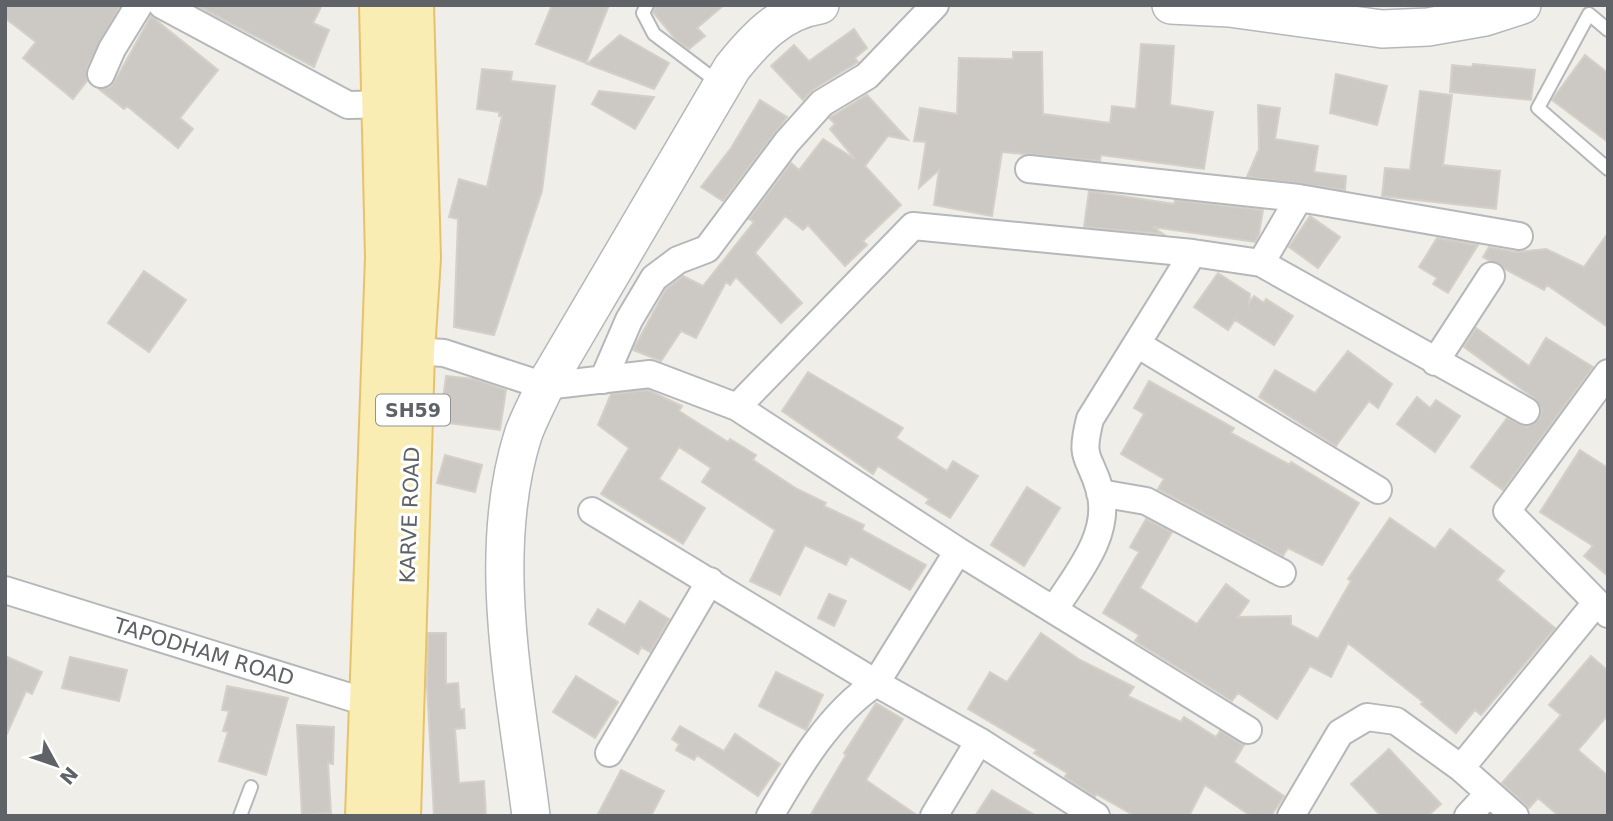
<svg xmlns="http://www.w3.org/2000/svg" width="1613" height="821" font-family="'DejaVu Sans',sans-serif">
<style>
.building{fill:#ccc9c5;stroke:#d5d0c7;stroke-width:2}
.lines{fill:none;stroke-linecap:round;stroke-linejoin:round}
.lane-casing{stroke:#b5b8bb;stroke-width:16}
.street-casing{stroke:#b5b8bb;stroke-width:30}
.secondary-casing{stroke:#b4b7bb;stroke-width:40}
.primary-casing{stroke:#e8c26a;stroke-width:42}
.lane{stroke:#fff;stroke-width:12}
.street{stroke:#fff;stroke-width:26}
.secondary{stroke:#fff;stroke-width:37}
.primary{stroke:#faedb4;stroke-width:38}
.labels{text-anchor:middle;stroke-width:6;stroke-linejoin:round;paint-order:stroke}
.shield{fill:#fff;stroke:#8f9295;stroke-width:2}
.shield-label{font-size:19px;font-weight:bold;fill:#5f6367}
.street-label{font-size:21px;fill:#5f6367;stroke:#fff}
</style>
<rect width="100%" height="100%" fill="#f0eee8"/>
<path class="building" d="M5,5L120,6L87,68V81L73,99L23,58L36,42L5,18Z
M196,5H322L313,23L329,30L314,67Z
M552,5H609L586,63L536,44Z
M656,5H724L697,28L705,36L689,49L676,40L653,12Z
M151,16L218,70L180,118L193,129L178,148L127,106L124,109L99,89L110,87L115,81Z
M854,29L867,48L855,58L858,62L814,89L803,100L771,66L794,45L809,61Z
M620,35L669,63L654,89L587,64Z
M1141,44L1174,46L1170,105L1213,112L1204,169L1101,155L1100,161L1002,152L992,216L934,205L939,170L919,188L926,142L914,141L920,108L957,114L959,58L1013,59V52H1042L1043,114L1110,123L1112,106L1136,109Z
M1585,55L1608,73V142L1552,100Z
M1473,64L1535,70L1531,100L1450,92L1452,65L1472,67Z
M482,69L512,72L511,81L555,86L542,191L494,335L454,327L458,219L449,217L459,179L487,187L502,116H499V112L477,109Z
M1336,74L1387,86L1377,125L1330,113Z
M599,91L654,97L635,129L592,104Z
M1420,91L1452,95L1443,165L1500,171L1496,209L1382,196L1385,168L1410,170Z
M867,95L908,140L888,136L865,166L901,205L863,241L867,245L845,266L808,225L803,230L785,216L755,253L802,303L781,323L736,277L730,285L726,282L696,338L681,331L661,361L633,350L666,289L683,276L703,286L754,222L749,219L791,163L799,170L823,139L855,159L830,129L835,124L829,118Z
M760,100L787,117L723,201L701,187L731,148Z
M1258,105L1280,108L1275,139L1318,146L1314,172L1346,176L1345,190L1247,177L1259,149Z
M1089,191L1174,204L1175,200L1263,210L1259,234L1255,242L1153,227L1163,234L1084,227Z
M1310,216L1340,237L1318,268L1289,247Z
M1608,233V327L1547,285L1544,290L1483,257L1489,247L1516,252L1546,249L1584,267Z
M1437,238L1478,245L1448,293L1433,284L1437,278L1419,267Z
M144,271L186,300L149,352L108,323Z
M1218,273L1250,294L1249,303L1254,296L1264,303L1266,299L1293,316L1274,345L1235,320L1228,330L1194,307Z
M1476,328L1529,366L1546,338L1593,367L1503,490L1471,467L1507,418L1527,427L1539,419L1542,410L1534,398L1464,347Z
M1348,351L1392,384L1378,408L1369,401L1336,446L1259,397L1275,370L1315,393Z
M808,372L903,428L896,438L947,471L953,461L978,476L950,518L926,503L929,499L878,466L873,474L782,411Z
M446,376L474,379L506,390L500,430L440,422Z
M1149,381L1234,428L1231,433L1290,465L1291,462L1359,503L1322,565L1288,548L1283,556L1158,489L1164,479L1121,454L1144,414L1134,408Z
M648,390L682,406L679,411L728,442L730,439L756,455L753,460L797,489L826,503L824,506L864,525L862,530L926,565L910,590L850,556L846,565L805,545L780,595L750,581L775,530L702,482L711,468L679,447L659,479L705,508L683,544L601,494L629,448L598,425L611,394Z
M1417,397L1430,408L1436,400L1460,416L1435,452L1397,424Z
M1580,450L1608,468V576L1584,556L1593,546L1540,512Z
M445,455L482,465L475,492L437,483Z
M1027,487L1060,508L1024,566L991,545Z
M1390,518L1435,549L1450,529L1504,571L1497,580L1555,628L1481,715L1475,710L1456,733L1421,704L1423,702L1348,643L1331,677L1310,666L1277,719L1238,693L1232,701L1135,641L1139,635L1103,613L1139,552L1130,547L1146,519L1172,532L1140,588L1197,624L1226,584L1249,601L1238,617L1291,616V625L1318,639L1351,581L1348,579Z
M829,594L846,601L834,626L818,618Z
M640,601L669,619L650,652L641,647L638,654L589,624L598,609L625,625Z
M428,633H446V684L458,683L460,710L464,709L465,728L455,729L459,783L484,781L486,816H434L427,686Z
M1041,633L1080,660L1134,687L1128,696L1181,722L1184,717L1216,737L1220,731L1244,745L1234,762L1284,796L1271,816H1251L1205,785L1189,816H1135L1096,794L1095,797L1065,777L1067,773L1034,753L1037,750L968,709L990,672L1007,682Z
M5,656L42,672L32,694L26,691L5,738Z
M1591,656L1608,671V715L1578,750L1608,776V816H1559L1538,798L1529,808L1502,783L1561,715L1549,705Z
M70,657L127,670L119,701L62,688Z
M776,672L823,695L806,730L759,706Z
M576,676L618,702L595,738L553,712Z
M227,686L288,698L266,775L219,761L228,732L223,731L229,711L222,710Z
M876,703L903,719L866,780L918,816H810L846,755L844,753Z
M297,725L334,727L333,764L328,763L331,813L302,815Z
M680,726L724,751L735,734L780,764L758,796L697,755L694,760L676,750L679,744L672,739Z
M1389,749L1441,804L1428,816H1381L1351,784Z
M621,770L664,791L651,816H597Z
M992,790L1036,816H975Z"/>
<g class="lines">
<g class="lane-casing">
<path id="lane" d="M647,5L643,13L654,34L719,83
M1608,30L1589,14L1538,108L1608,169
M240,816L251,787"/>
</g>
<g class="street-casing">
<path id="street" d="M162,5L348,105L398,104
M101,74L112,49L139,5
M1029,169L1299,198L1519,236
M1261,263L1299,198
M1137,344L1378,490
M399,350L444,353L545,386L650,374L737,407L958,551L1248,730
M1435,362L1491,276
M1608,373L1507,511L1608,614
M603,380L629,320L654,278L678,260L707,249L787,142L822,103L867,76L935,5
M737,407L913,226L1193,253L1261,263L1526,411
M1100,493L1146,501L1282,573
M592,511L876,683L979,741L1096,816
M5,590L369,703L385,705
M1054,610C1075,576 1112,535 1100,491C1090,454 1079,463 1090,419L1193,253
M609,753L710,581
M1461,768L1596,603
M770,816C797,769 830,713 876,683L958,551
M934,816L979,741
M1291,816L1340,733L1367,717L1396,721L1461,768L1515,816
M1468,816L1489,793"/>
</g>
<g class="secondary-casing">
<path id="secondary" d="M1171,5L1229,8L1382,29L1428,27L1485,17L1522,5
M531,816C516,693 485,556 523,435C529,418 538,402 545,386L732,68C756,38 781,11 820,5"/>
</g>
<g class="primary-casing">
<path id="primary" d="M365,816L385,257L379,5
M401,816L415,351L421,258L414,5"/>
</g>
<use href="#lane" class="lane"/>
<use href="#street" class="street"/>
<use href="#secondary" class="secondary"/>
<use href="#primary" class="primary"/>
</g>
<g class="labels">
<rect class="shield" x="376" y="394.5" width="74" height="31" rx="5"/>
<g class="shield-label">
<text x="413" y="417">SH59</text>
</g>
<g class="street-label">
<text transform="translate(410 515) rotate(-88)" y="7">KARVE ROAD</text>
<text transform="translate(204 652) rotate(17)" y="7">TAPODHAM ROAD</text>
</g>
</g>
<rect width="1613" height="821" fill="none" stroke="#5f6367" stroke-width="14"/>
<g transform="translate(56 765) rotate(130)" stroke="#ffffff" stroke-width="5" paint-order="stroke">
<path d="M0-5L12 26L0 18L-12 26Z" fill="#5f6367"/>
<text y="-10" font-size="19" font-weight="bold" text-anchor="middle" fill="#5f6367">N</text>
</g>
</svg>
